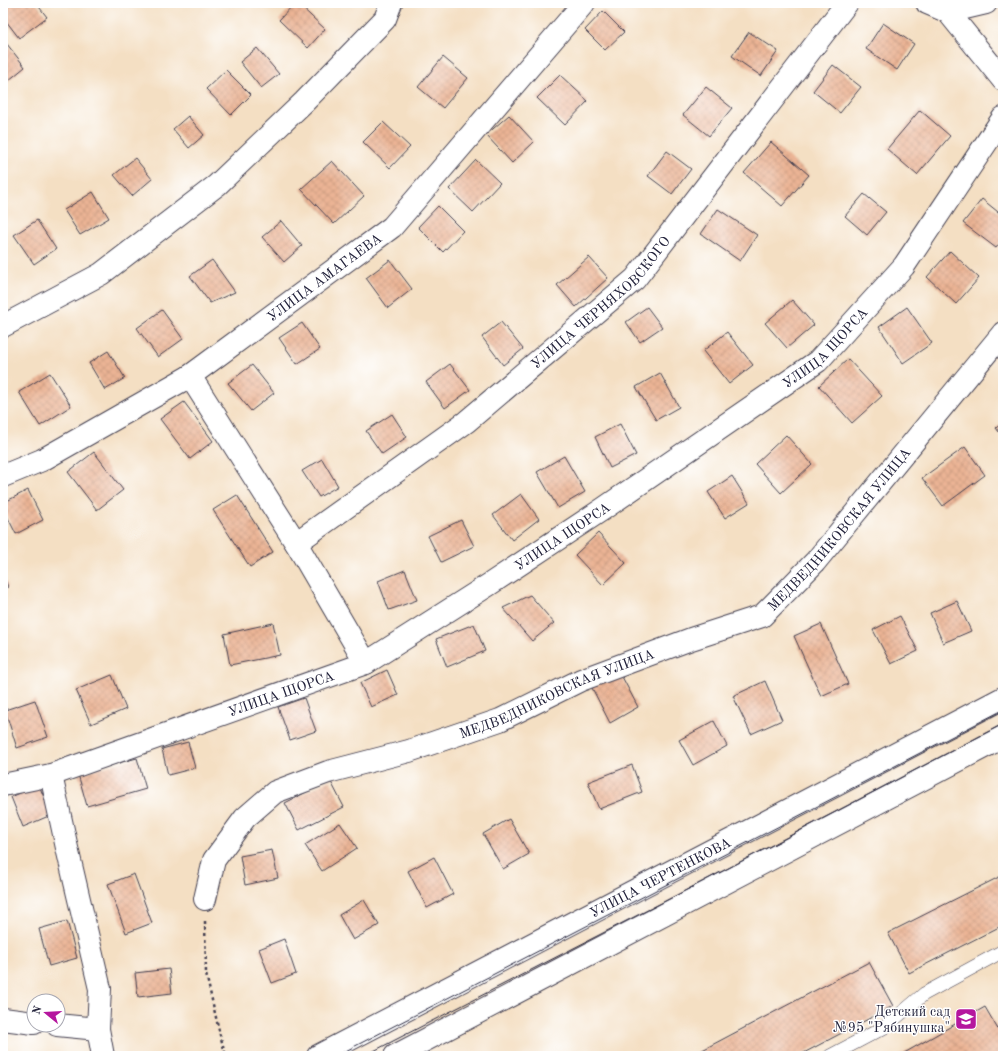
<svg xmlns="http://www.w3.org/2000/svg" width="1006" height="1059" font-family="'Old Standard TT',serif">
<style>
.building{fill:url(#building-cross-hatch)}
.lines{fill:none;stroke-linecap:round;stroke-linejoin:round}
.service-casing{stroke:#423e4f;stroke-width:14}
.minor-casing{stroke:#423e4f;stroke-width:24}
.tertiary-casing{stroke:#423e4f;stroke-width:24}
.path{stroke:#423e4f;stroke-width:2.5;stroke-dasharray:3 3;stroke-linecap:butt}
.service{stroke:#fff;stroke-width:13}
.minor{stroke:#fff;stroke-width:22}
.tertiary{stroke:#fff;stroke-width:22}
.tram{stroke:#22223b;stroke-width:1}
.labels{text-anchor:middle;stroke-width:3;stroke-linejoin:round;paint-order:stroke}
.street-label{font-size:14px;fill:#22223b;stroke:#fff}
.poi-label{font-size:14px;fill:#22223b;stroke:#fff;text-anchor:end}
</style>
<defs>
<pattern id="building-cross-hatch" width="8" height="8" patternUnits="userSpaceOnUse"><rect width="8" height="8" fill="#ebb494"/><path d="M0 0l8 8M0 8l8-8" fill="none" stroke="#c99a80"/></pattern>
</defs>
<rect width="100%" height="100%" fill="#fff"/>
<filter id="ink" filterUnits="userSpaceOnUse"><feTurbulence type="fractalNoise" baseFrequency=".025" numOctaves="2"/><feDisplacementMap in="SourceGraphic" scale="8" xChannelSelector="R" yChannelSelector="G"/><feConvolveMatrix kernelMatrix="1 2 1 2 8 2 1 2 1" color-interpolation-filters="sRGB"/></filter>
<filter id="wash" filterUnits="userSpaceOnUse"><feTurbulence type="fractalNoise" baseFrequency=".012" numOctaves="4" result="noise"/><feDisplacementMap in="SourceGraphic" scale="16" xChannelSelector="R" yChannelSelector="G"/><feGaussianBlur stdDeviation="0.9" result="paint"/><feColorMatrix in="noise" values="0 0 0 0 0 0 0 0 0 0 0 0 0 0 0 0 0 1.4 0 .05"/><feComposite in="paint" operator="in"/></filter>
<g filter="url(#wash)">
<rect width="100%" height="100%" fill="#f4dfc3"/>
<g id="blocks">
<path class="building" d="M3,3H36L47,17L19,38L3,17Z
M295,3H297L325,29L308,48L279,20Z
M603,11L624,32L605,50L585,30Z
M883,23L914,44L897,70L866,49Z
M749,32L778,51L761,76L732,56Z
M3,39L25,67L3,85Z
M257,48L279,74L261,88L240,62Z
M443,57L468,78L443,108L418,87Z
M833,65L861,87L840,113L813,91Z
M226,70L251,95L231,115L206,89Z
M560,75L588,101L565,125L537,98Z
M706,87L732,108L709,136L683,115Z
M920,110L950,136L917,175L887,149Z
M509,115L534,142L512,163L486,135Z
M188,116L204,135L189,148L173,129Z
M383,122L410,147L390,168L363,142Z
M771,142L809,175L782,206L744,173Z
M667,151L691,169L672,194L648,176Z
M135,158L152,179L132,196L114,175Z
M476,160L500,183L473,212L449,189Z
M332,161L364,196L334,224L301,189Z
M93,192L109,218L80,235L64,210Z
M864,194L886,212L867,235L845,216Z
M982,199L1003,216V239L996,248L963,223Z
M438,206L463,231L443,252L418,227Z
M718,209L757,235L740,261L701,234Z
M37,220L56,249L34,264L14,235Z
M281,221L302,246L284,262L262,237Z
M950,251L979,278L956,304L927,277Z
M589,257L608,278L576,307L557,285Z
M212,260L235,292L210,303L190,276Z
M390,260L412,289L388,308L366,278Z
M792,300L814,325L787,348L765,323Z
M647,307L662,327L640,342L626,322Z
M907,307L932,343L903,363L879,327Z
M162,310L183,339L158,357L137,328Z
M501,322L523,349L503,365L482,337Z
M302,323L320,349L297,364L279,338Z
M727,332L753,365L729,384L703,351Z
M108,351L125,378L105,390L89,363Z
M848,359L882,396L852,423L819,386Z
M450,364L470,390L445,408L426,382Z
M252,365L274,393L251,411L228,383Z
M50,373L71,406L40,426L19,392Z
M660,373L679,407L656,420L636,387Z
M184,402L213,441L190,459L160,419Z
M392,414L407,437L382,454L366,431Z
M1003,422V437L996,428Z
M620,424L636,455L610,468L595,437Z
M786,435L812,464L781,493L755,464Z
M965,447L985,475L943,506L922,478Z
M94,452L123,490L97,510L68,472Z
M564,456L585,492L558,508L537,472Z
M322,459L338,486L319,497L302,471Z
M732,476L749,503L725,518L708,492Z
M28,490L43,520L16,534L3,508V503Z
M521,494L539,519L512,540L493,515Z
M237,495L273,552L250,567L213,510Z
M461,520L474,546L441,562L428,536Z
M598,533L626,563L603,585L575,555Z
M405,570L417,600L389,610L378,581Z
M3,575L8,587L3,589Z
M530,595L554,623L532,641L503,608Z
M957,601L971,631L943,643L930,613Z
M900,616L918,651L891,664L873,630Z
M273,623L280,655L230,665L224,634Z
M474,624L485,651L447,667L436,639Z
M821,624L848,684L821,696L794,636Z
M387,670L398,695L371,707L360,683Z
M619,671L638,707L610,723L591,686Z
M112,675L126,709L91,724L76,690Z
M765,681L782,720L751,734L733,696Z
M304,698L316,731L290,740L278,707Z
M35,700L48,737L17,748L5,710Z
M714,721L727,746L693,765L679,740Z
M188,742L195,768L168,775L162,749Z
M137,758L146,789L87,806L78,774Z
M632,765L642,792L599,809L588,782Z
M330,780L344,807L299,830L285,803Z
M39,785L51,815L23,827L11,797Z
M509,819L529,854L503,869L483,834Z
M340,823L357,848L322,871L305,845Z
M272,850L278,878L245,885L240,856Z
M434,857L453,894L427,908L408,871Z
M134,874L152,923L126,933L108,884Z
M1003,875V925L909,973L888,933Z
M364,900L379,925L353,940L339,915Z
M67,921L77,958L49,966L39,929Z
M284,939L296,974L272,983L259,949Z
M869,962L893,1006L798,1056H691Z
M169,969L172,993L138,997L135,973Z
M985,1007L1003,1038V1053L998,1056H899Z"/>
</g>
</g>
<g filter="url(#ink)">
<use href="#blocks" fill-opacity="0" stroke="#423e4f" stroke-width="1"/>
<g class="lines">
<g class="service-casing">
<path id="service" d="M830,1056L885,1027L924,994L1003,951"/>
</g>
<g class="minor-casing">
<g id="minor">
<path d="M927,3L948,12L1003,80"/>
<path d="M948,12L986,3"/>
<path d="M3,326L101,274L217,185L304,102L385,19L391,3"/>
<path d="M190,376L296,543L366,663"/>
<path id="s1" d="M3,476L42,460L190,376L392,227L584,3"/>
<path id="s2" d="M296,543L466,422L635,279L847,3"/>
<path d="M51,775L67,848L100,989L98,1029"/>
<path id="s3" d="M3,785L51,775L366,663L490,584L603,509L818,361L904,266L1003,118"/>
<path id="s4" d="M205,899L214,860L245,818L275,792L328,772L409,751L500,720L581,680L691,639L762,616L815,562L1003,333"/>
<path d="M3,1019L34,1023"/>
<path d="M57,1025L98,1029L103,1056"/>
</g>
</g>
<g class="tertiary-casing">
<g id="tertiary">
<path id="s5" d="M318,1056L1003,698"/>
<path d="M395,1056L1003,737"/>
</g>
</g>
<path class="path" d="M205,921L206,974L220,1035L226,1056"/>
<use href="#service" class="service"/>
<use href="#minor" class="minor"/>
<use href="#tertiary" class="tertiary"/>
<path class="tram" d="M336,1056L1003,710
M364,1056L704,881L1003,724"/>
</g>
</g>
<defs>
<g id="school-square" transform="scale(1.15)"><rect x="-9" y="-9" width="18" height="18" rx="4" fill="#b5179e" stroke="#fff"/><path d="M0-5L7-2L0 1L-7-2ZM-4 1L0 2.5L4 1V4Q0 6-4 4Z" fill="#fff"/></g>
</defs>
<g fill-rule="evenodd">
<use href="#school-square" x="966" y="1019"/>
</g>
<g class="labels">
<g class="street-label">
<text dy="5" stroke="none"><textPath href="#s1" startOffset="379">УЛИЦА АМАГАЕВА</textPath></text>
<text dy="5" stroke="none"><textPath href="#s2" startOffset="389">УЛИЦА ЧЕРНЯХОВСКОГО</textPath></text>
<text dy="5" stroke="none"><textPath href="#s3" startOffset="941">УЛИЦА ЩОРСА</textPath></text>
<text dy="5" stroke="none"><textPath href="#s4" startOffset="767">МЕДВЕДНИКОВСКАЯ УЛИЦА</textPath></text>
<text dy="5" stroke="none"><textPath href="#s3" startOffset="617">УЛИЦА ЩОРСА</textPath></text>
<text dy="5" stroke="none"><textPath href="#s3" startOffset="293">УЛИЦА ЩОРСА</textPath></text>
<text dy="5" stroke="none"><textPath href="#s4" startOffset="431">МЕДВЕДНИКОВСКАЯ УЛИЦА</textPath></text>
<text dy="5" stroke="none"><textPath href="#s5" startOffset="386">УЛИЦА ЧЕРТЕНКОВА</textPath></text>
</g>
<g class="poi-label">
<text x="950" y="1016">Детский сад<tspan x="950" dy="16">№95 "Рябинушка"</tspan></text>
</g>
</g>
<rect width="1006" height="1059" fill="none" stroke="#fff" stroke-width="16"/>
<g transform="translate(46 1013) rotate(288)"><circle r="19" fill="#ffffff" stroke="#a7a7b1"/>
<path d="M0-3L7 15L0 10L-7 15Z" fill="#b5179e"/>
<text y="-6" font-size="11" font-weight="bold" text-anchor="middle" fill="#22223b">N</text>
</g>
</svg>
